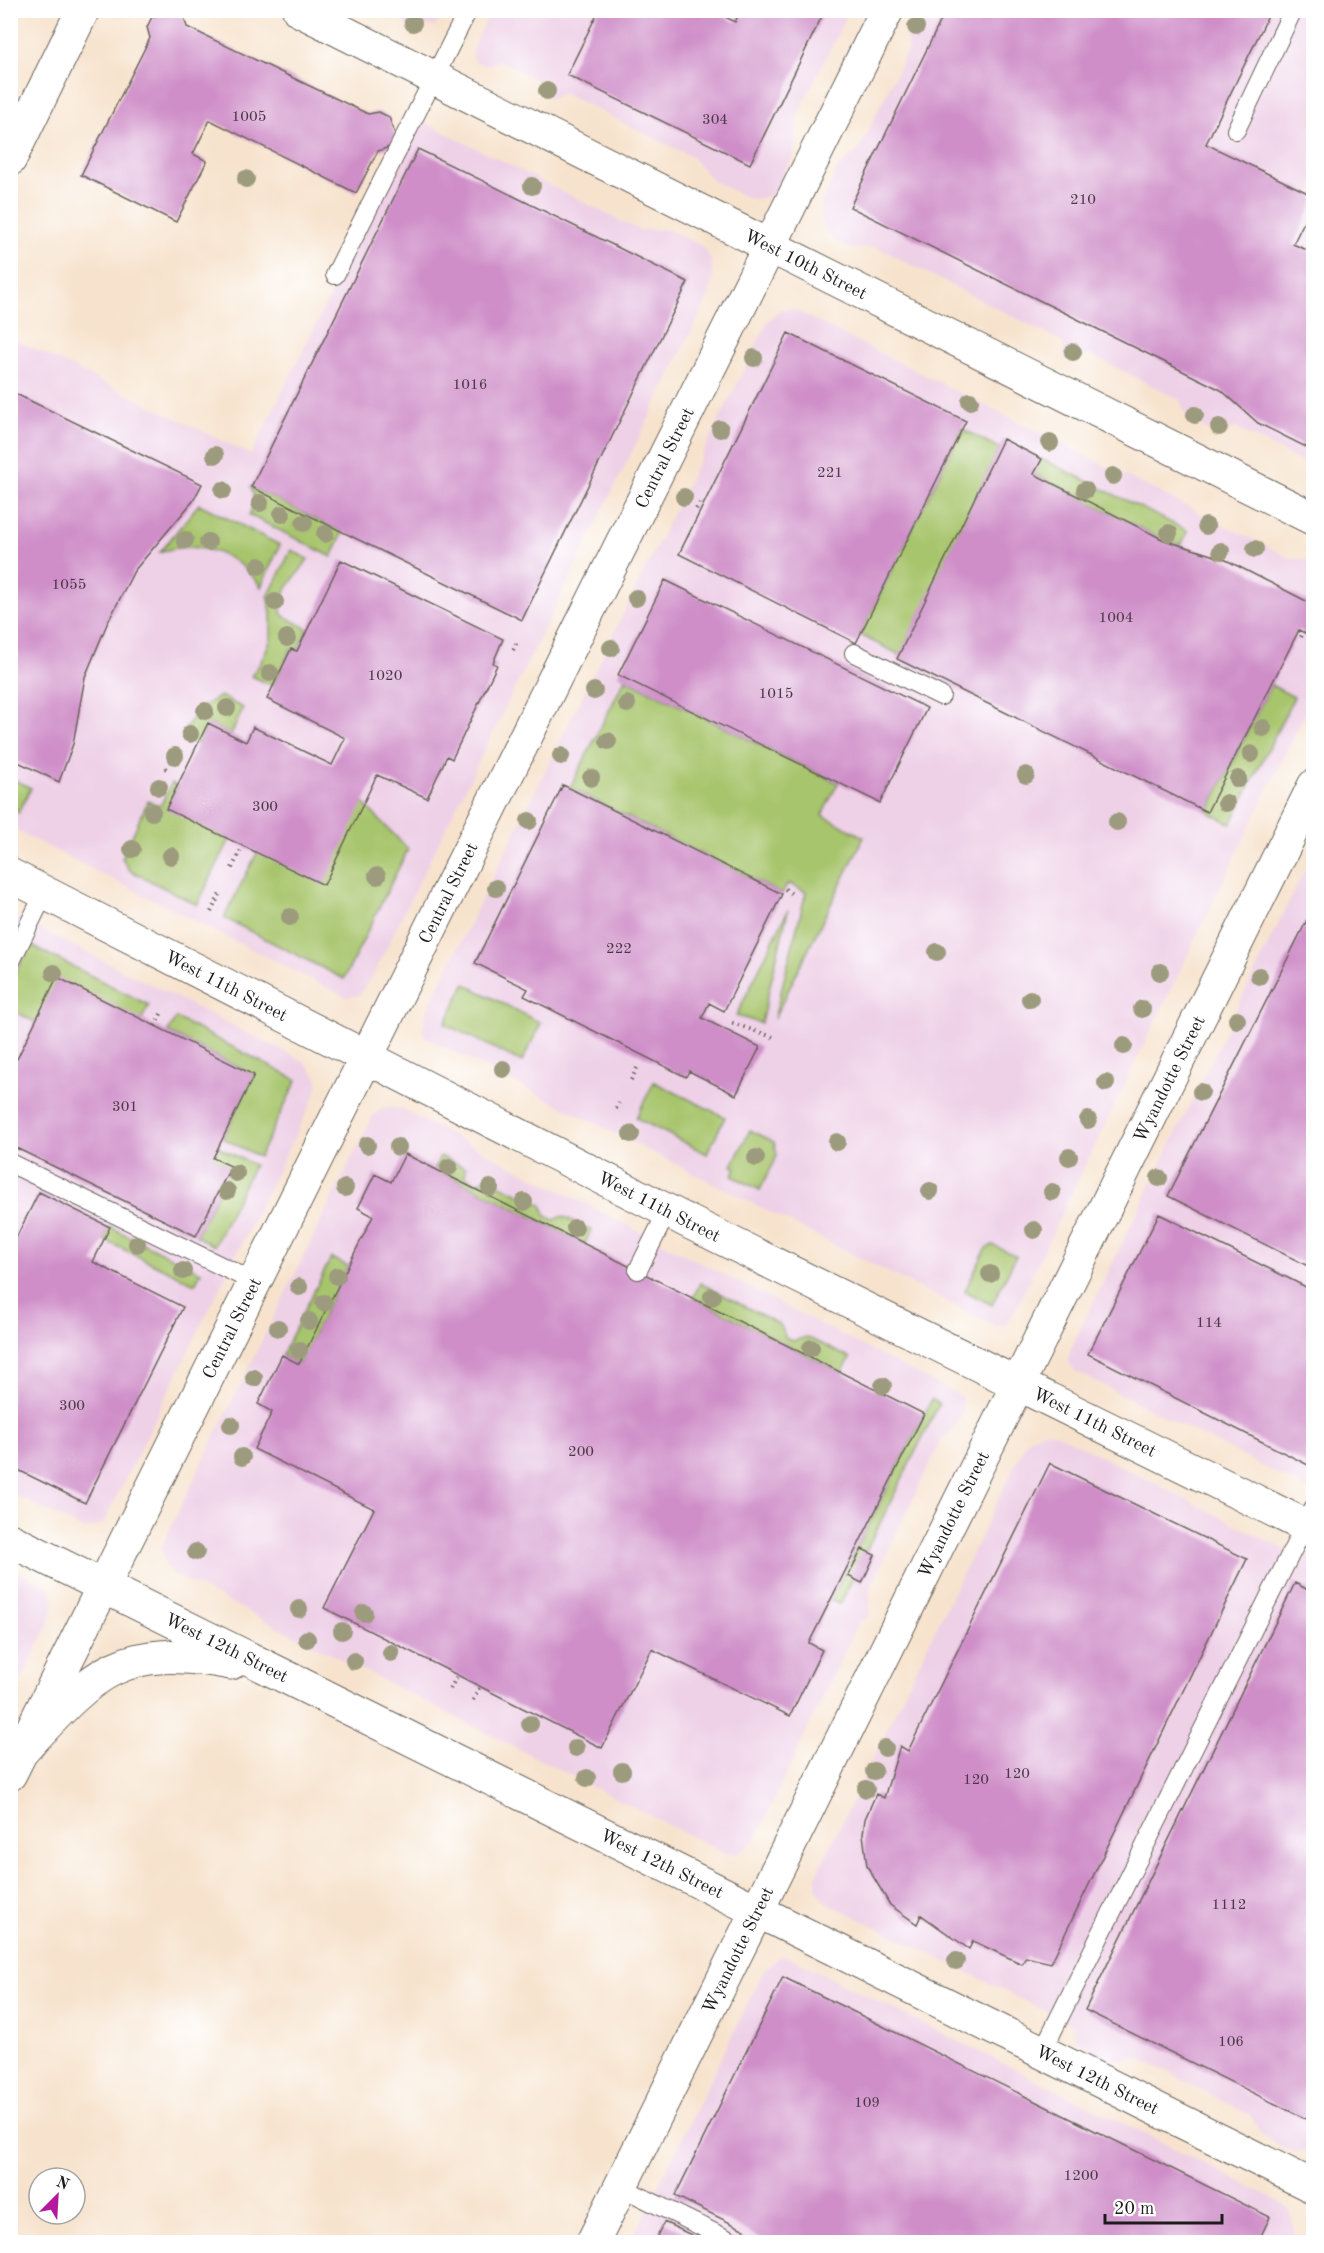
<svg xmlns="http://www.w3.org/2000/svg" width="1324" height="2253" font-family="'Old Standard TT',serif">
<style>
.built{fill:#eed0e7}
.green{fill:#a7c56c;stroke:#627044;stroke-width:1.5}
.building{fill:#cf8ec8}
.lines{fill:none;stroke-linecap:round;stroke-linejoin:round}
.service-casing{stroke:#69625a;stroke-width:20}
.minor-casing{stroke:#69625a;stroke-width:35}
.tertiary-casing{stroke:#69625a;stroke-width:35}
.secondary-casing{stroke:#69625a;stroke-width:35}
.path{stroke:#69625a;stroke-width:4;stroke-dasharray:1.5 4.5;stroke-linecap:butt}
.service{stroke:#fff;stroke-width:18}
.minor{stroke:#fff;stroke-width:33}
.tertiary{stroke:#fff;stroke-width:33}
.secondary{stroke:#fff;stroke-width:33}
.tree{fill:#9d9b7d}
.labels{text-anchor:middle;stroke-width:5;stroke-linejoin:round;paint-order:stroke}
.number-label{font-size:15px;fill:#493847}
.street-label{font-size:18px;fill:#1c1c1c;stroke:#fff}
</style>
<rect width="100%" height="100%" fill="#fff"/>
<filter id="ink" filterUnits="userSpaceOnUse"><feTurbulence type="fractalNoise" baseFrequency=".0167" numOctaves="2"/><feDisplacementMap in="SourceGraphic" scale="12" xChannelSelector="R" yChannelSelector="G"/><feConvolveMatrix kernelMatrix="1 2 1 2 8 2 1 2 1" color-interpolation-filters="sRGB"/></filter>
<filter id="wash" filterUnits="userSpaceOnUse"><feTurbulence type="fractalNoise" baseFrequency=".008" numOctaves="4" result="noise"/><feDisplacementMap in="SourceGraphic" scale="24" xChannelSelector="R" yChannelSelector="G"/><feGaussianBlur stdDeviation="1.35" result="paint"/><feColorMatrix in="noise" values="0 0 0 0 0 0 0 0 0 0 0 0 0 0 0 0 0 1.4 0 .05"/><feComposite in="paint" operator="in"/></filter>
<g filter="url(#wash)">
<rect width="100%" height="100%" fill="#f7e3cd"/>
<path class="built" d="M400,11H446L434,27L430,25L414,31L407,27Z
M491,11H849L797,116L794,154L774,191L769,196L755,199L748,198L713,181L692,157L563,93L552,98L541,95L535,79L499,60L489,65L476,62L473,58V47Z
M915,11H1313V468L1236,428L1218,435L1187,420L1180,400L1089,354L1074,363L1064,358L1063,343L1059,340L876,247L851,249L835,241L828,234L821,218V203L838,168L860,148L908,49L905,32Z
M418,119L639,230L667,229L702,246L712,261L713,278L708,298L373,975L359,995L346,997L11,828L10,337L251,455Z
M782,309H792L1292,559L1313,560V697L1011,1318L1006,1323L996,1327L425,1037L423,1027L426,1012L768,321Z
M1313,853V1492L1075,1371L1068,1362L1070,1350Z
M10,914L305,1062L319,1081L314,1097L103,1524L85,1530L11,1493Z
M383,1107L401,1109L962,1397L963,1411L953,1430L942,1439L870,1588V1616L858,1623L755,1840L739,1853L726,1854L177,1576L166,1567L161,1548L174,1520L372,1117Z
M1046,1431L1057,1434L1304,1559L1313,1550V2150L1292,2152L1263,2136L1250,2115L1140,2058L1115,2060L1091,2051L1076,2040L1073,2025L826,1902L816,1889V1876L1025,1444L1031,1437Z
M11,1567L48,1587L54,1600L50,1621L11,1702Z
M779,1956L789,1957L1279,2201L1290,2211L1292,2218L1294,2232L1290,2242H631L763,1972Z"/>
<path class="green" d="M962,429L999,448L900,655L860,635Z
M1042,459L1188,531L1181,545L1164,540L1034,474Z
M251,487L343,532L332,557L249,515L255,502Z
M199,504L280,545L261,587C237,553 199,539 160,552Z
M291,550L308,559C298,577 275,593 282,615L308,629L297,651L291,649L273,686L251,676L260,664L271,639V613L268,597Z
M625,679L838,783L822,815L864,837L774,1019L806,892L788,883L782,894L570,788Z
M1271,685L1294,697L1231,824L1208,812Z
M220,696L243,708L231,735L208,723L198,744L181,736L198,709Z
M11,778L31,788L18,813L11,809Z
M172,783L177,786L167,808L230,839L197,905L129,870L122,858L148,801L160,806Z
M363,803L408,849L344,979L224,918L257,853Z
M788,910L761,1023L736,1016Z
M30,945L149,1005L142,1019L35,1022L11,1010L10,983Z
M465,984L541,1023L522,1062L445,1024Z
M176,1018L297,1080L259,1157L223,1138L254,1075L168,1032Z
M654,1082L725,1117L707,1154L636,1118Z
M750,1130L774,1142L777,1156L760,1190L732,1176L736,1168L732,1166Z
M218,1147L254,1165L214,1246L196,1236L231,1167L213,1158Z
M440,1156L466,1168L465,1176L478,1183L486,1178L542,1205L546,1216L554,1220L563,1216L591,1230L585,1244L435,1168Z
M110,1227L201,1272L195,1284L104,1240Z
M993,1245L1016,1256L992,1305L965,1291L986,1248Z
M331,1258L348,1266L299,1364L282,1355Z
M700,1283L779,1324L786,1338L793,1341L807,1337L850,1358L842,1373L693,1298Z
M932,1399L939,1404L840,1604L831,1600Z"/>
<g id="blocks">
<path class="building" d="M599,10H712L735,22L741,10H825L750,164L567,75Z
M946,10H1271L1206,144L1314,196V202L1293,244L1314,253V451L1258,423L1221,390L850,207Z
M171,11L184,17L187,27L368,114L379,112L389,117L396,137L392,146L378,151L356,193L210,120L193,154L207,161L176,222L81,175L150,38L147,27L152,17Z
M418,149L688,282L522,620L251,487Z
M788,333L966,421L856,643L679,554Z
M10,391L202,484L193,501L134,571L107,624L85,677L73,744L59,782L10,758Z
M1003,439L1042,459L1034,474L1164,540L1224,559L1314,605V629L1310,636L1299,630L1207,812L897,659Z
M341,560L503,639L493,663L497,665L452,759L447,756L427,798L377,775L324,885L166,809L208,723L246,742L253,727L332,765L345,738L267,699L291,649L297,651Z
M665,580L927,708L880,803L618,675Z
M563,785L782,894L724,1011L709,1003L702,1018L760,1047L736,1095L689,1071L686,1077L524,996L528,989L475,963Z
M1309,916L1314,918V1269L1168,1196Z
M57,977L254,1075L213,1158L231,1166L196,1236L10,1145V1056L17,1059Z
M405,1154L924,1414L809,1643L822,1650L790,1716L652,1649L602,1748L324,1608L374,1509L254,1449L272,1412L258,1404L282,1355L299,1364L373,1216L358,1208L375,1174L391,1182Z
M39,1192L110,1227L93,1262L183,1307L85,1503L10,1466V1250Z
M1159,1214L1314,1291V1468L1088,1354Z
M1050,1463L1247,1559L1051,1963L1026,1957L1022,1964L973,1941L969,1949L921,1915L917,1924L890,1905L867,1866L863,1834L865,1819L876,1794L884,1798L900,1746L908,1751Z
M862,1549L875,1555L862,1583L848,1576Z
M1295,1583L1314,1593L1312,2122L1085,2010Z
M783,1977L1270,2217L1258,2242H769L675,2196Z
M664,2222L706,2242H654Z"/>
</g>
</g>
<g filter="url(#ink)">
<use href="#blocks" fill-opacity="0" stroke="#69625a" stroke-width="1.5"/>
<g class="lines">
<g class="service-casing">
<path id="service" d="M1236,130L1293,10
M335,275L468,10
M854,653L941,696
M10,963L45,892
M10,1163L254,1282
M638,1270L668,1210
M1042,2052L1314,1507
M621,2187L733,2242"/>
</g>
<g class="minor-casing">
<g id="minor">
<path id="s1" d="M593,2242L1314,786"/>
</g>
</g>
<g class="tertiary-casing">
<g id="tertiary">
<path id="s2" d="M10,875L691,1223L1314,1530"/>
<path id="s3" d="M10,1774L887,10"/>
</g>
</g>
<g class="secondary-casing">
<g id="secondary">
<path id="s4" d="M299,10L1314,519"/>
<path d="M10,159L83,10"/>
<path id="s5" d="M10,1540L1314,2187"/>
<path d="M21,1752C94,1673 118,1642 231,1663"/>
</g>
</g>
<path class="path" d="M696,509L700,503
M1301,637L1303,633
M513,650L518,640
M165,768L170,771
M232,868L243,846
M785,889L791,893
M211,912L220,894
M732,1023L773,1037
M155,1026L162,1012
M631,1080L637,1068
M616,1109L619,1103
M450,1689L457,1676
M473,1700L480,1686"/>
<use href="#service" class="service"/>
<use href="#minor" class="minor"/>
<use href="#tertiary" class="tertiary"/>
<use href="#secondary" class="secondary"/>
</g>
<g class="tree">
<circle cx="413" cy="23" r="9"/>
<circle cx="916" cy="27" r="9"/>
<circle cx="547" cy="91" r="9"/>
<circle cx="246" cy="179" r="9"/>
<circle cx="532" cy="186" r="9"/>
<circle cx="1073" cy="352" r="9"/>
<circle cx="754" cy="358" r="9"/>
<circle cx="970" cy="401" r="9"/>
<circle cx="1195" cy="415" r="9"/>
<circle cx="1219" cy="427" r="9"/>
<circle cx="720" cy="429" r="9"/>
<circle cx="1050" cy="443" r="9"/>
<circle cx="215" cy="455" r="9"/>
<circle cx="1113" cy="476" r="9"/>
<circle cx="223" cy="490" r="9"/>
<circle cx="1085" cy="490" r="9"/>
<circle cx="684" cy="497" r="9"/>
<circle cx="260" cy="503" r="9"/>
<circle cx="282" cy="514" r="9"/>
<circle cx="304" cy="523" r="9"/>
<circle cx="1206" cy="526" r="9"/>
<circle cx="1169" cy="533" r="9"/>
<circle cx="325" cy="534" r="9"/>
<circle cx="185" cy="540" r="9"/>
<circle cx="208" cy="542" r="9"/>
<circle cx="1255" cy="549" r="9"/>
<circle cx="1221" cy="551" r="9"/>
<circle cx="259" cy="566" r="9"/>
<circle cx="636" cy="598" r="9"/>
<circle cx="275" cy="602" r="9"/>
<circle cx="287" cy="638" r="9"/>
<circle cx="611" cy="648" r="9"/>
<circle cx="270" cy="673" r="9"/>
<circle cx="594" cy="691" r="9"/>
<circle cx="627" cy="704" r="9"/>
<circle cx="227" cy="708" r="9"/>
<circle cx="205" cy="711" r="9"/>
<circle cx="1263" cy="728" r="9"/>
<circle cx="190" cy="734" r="9"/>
<circle cx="608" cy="741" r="9"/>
<circle cx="1251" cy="754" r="9"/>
<circle cx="175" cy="756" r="9"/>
<circle cx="561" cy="756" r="9"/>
<circle cx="1026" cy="775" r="9"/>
<circle cx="591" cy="778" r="9"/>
<circle cx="1238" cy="779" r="9"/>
<circle cx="159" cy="787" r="9"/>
<circle cx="1226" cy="803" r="9"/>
<circle cx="152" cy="812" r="9"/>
<circle cx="529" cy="821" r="9"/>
<circle cx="1117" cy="822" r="9"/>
<circle cx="132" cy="849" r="9"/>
<circle cx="171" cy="856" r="9"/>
<circle cx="377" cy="876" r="9"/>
<circle cx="496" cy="888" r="9"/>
<circle cx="290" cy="917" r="9"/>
<circle cx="937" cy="952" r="9"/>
<circle cx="1160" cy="972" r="9"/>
<circle cx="54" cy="973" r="9"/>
<circle cx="1259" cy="976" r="9"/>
<circle cx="1030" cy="999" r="9"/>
<circle cx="1142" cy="1009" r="9"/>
<circle cx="1237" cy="1020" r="9"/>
<circle cx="1124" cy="1046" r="9"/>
<circle cx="503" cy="1069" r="9"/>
<circle cx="1106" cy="1083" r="9"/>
<circle cx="1201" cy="1092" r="9"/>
<circle cx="1088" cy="1120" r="9"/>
<circle cx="631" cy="1134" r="9"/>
<circle cx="837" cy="1142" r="9"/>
<circle cx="367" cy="1145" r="9"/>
<circle cx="398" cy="1147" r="9"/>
<circle cx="1069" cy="1157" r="9"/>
<circle cx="756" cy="1158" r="9"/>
<circle cx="449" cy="1167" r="9"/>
<circle cx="236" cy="1173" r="9"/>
<circle cx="1159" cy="1178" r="9"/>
<circle cx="345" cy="1188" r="9"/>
<circle cx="490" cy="1188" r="9"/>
<circle cx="227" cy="1191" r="9"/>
<circle cx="930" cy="1191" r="9"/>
<circle cx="1052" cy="1192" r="9"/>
<circle cx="524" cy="1202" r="9"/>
<circle cx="575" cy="1228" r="9"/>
<circle cx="1034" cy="1230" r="9"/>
<circle cx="137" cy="1244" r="9"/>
<circle cx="183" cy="1271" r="9"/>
<circle cx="990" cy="1274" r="9"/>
<circle cx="337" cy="1276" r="9"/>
<circle cx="299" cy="1287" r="9"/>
<circle cx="712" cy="1297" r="9"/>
<circle cx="324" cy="1303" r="9"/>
<circle cx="309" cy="1321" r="9"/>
<circle cx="278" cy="1328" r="9"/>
<circle cx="811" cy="1348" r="9"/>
<circle cx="299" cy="1350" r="9"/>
<circle cx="254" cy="1378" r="9"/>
<circle cx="883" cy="1386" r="9"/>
<circle cx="231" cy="1425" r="9"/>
<circle cx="242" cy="1457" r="9"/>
<circle cx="196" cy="1552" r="9"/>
<circle cx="299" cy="1609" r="9"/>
<circle cx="364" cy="1613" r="9"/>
<circle cx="342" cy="1631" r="9"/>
<circle cx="307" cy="1639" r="9"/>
<circle cx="391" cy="1653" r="9"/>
<circle cx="354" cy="1661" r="9"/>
<circle cx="530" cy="1724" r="9"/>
<circle cx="576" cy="1748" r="9"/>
<circle cx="885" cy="1748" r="9"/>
<circle cx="622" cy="1771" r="9"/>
<circle cx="874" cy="1771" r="9"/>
<circle cx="587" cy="1778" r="9"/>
<circle cx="866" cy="1789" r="9"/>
<circle cx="956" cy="1961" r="9"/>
</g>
</g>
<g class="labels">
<g class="number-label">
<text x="249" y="121">1005</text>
<text x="715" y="124">304</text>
<text x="1083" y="204">210</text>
<text x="470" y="389">1016</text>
<text x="830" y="477">221</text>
<text x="69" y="589">1055</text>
<text x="1116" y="622">1004</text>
<text x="385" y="680">1020</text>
<text x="776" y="698">1015</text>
<text x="265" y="811">300</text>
<text x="619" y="953">222</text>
<text x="125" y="1111">301</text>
<text x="1209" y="1327">114</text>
<text x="72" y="1410">300</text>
<text x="581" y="1456">200</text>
<text x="1017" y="1778">120</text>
<text x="976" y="1784">120</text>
<text x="1229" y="1909">1112</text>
<text x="1231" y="2046">106</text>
<text x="867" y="2107">109</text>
<text x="1081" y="2180">1200</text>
</g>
<g class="street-label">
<text dy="6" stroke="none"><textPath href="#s4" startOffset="567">West 10th Street</textPath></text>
<text dy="6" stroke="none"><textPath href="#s3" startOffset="1470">Central Street</textPath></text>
<text dy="6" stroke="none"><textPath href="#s3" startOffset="984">Central Street</textPath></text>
<text dy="6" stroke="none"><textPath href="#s2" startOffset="243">West 11th Street</textPath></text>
<text dy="6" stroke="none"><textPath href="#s1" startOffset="1298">Wyandotte Street</textPath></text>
<text dy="6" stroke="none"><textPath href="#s2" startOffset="729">West 11th Street</textPath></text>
<text dy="6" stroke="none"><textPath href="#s3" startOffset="498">Central Street</textPath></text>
<text dy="6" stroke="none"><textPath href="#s2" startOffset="1215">West 11th Street</textPath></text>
<text dy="6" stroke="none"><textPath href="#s1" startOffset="812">Wyandotte Street</textPath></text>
<text dy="6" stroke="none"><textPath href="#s5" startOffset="242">West 12th Street</textPath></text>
<text dy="6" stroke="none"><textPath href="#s5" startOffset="728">West 12th Street</textPath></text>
<text dy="6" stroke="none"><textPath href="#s1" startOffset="326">Wyandotte Street</textPath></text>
<text dy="6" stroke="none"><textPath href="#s5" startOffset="1214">West 12th Street</textPath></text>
</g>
</g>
<rect width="1324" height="2253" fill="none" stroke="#fff" stroke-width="36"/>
<g transform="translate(57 2196) rotate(24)"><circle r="28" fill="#ffffff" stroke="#a4a4a4" stroke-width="1.5"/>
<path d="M0-4.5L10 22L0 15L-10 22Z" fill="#b5179e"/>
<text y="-9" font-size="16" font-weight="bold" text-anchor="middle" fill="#1c1c1c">N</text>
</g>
<path d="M1105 2214v9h117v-9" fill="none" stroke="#1c1c1c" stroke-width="3"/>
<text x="1114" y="2214" font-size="18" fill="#1c1c1c" stroke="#ffffff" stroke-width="4.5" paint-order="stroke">20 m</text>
</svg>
